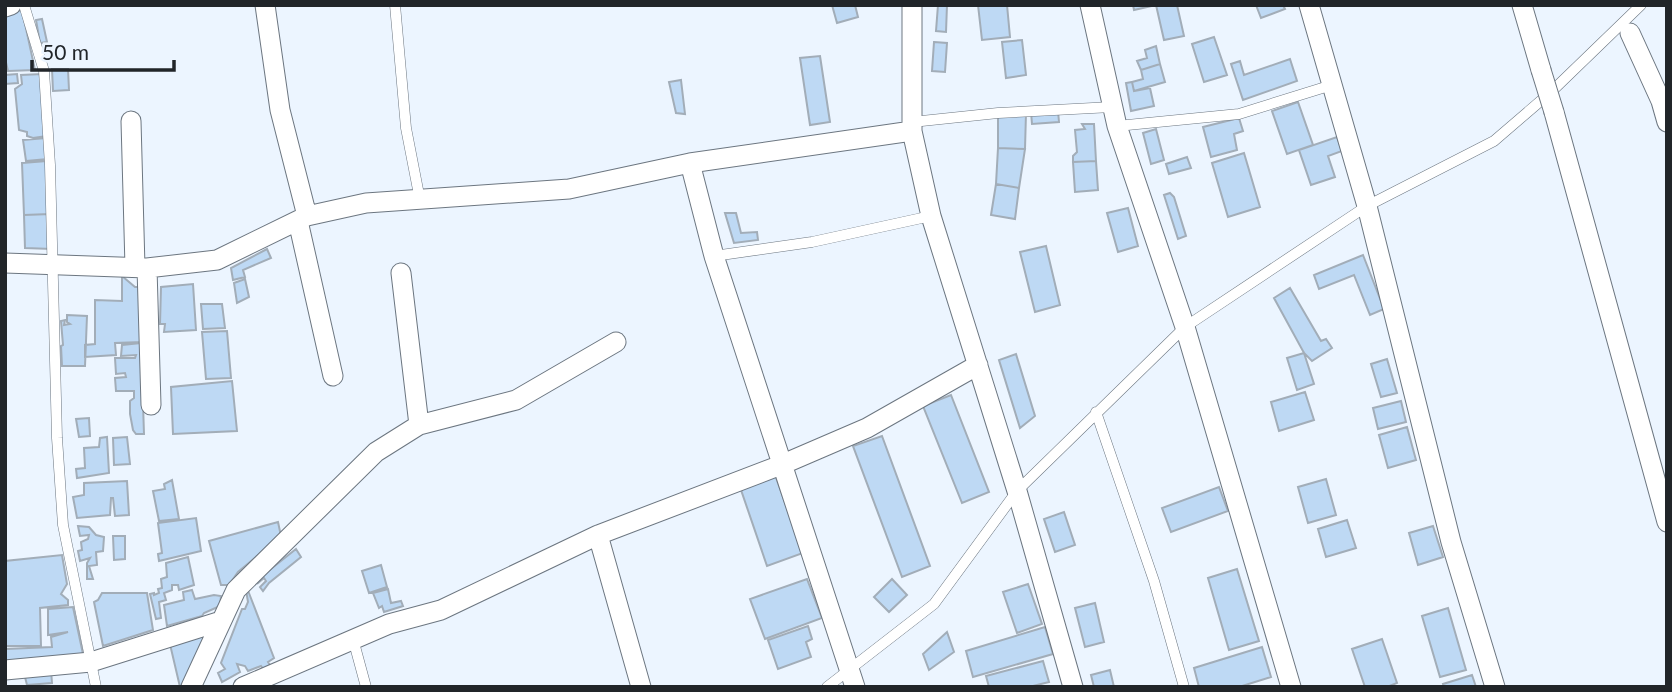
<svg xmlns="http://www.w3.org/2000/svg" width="1672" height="692" font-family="Lato,sans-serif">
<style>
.building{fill:#bed9f4;stroke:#a2adb8;stroke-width:2}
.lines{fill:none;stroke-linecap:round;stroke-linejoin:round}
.lane-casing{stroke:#6c7680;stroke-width:11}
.street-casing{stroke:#6c7680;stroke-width:21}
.lane{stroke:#fff;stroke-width:10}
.street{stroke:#fff;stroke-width:19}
.street-bridge-casing{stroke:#6c7680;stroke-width:21;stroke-linecap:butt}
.street-bridge{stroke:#fff;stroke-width:19}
</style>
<rect width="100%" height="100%" fill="#ecf5ff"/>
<path class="building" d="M832,5H855L858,17L837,23Z
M938,5H947L946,32L936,31Z
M978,5H1007L1010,37L982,40Z
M1133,5H1156L1134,10Z
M1156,5H1177L1184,36L1164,40Z
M1256,5H1283L1285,9L1261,18Z
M22,10L35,70L8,71L5,58V15Z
M42,19L47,42L40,43L36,20Z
M1214,37L1227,75L1204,82L1192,44Z
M1022,40L1026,75L1006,78L1002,42Z
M934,42L947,43L945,72L932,71Z
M1156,46L1160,64L1141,70L1137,61L1147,58L1145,50Z
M820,56L830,122L810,125L800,58Z
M1290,59L1297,81L1243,100L1231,64L1240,61L1244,75Z
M1160,64L1165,82L1134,91L1132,82L1143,79L1141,70Z
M52,69H68L69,90L53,91Z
M17,74L18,83L5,84V75Z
M42,74L47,136L33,138L27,136V132L19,130L15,89L22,84L21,75Z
M681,80L685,114L676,113L669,82Z
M1132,82L1134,91L1150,88L1154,106L1131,111L1126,83Z
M1298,102L1313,145L1287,154L1272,111Z
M1058,111L1059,122L1032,124L1031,112Z
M998,113H1026L1025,149L998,148Z
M1239,118L1243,131L1234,134L1237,150L1211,157L1203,127Z
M1082,124H1094L1096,161L1073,162V156L1077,152L1075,130L1085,129Z
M1156,129L1164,160L1151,164L1143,133Z
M1337,137L1342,151L1328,156L1335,177L1311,185L1299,150Z
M46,138L48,159L26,161L23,140Z
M998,148L1025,149L1019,188L996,184Z
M1244,153L1260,207L1228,217L1212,163Z
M1187,157L1191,168L1169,174L1166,164Z
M47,161L50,214L24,215L22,163Z
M1096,161L1098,190L1075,192L1073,162Z
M996,184L1019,188L1015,219L991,215Z
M1170,193L1174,197L1186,236L1178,239L1164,195Z
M1128,208L1138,246L1118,252L1107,213Z
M725,213H736L741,233L757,232L758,240L734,243Z
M51,214L52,249L25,248L24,215Z
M1046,246L1060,305L1035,312L1020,252Z
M267,249L271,258L243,270L245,277L233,280L231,268Z
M1363,255L1384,309L1370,315L1354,275L1319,289L1314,275Z
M122,276L135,287H143V342L115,343L116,355L85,357V345L95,344V300L122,301Z
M245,279L249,297L237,303L234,283Z
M193,284L196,330L164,332L165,324H160L161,287Z
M1290,288L1321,341L1326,339L1332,348L1312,361L1304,353L1274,298Z
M201,304H222L225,328L203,329Z
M67,315L87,316L85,366H62L61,346L63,345L61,321L65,320L64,325L70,324L67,322Z
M227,331L231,378L206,379L202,332Z
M141,343L144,434H136L133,430L130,414V401L134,398V391H116L115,378L126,377L125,373L116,374L115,358H135L136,355L121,356L122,345Z
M1304,353L1314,384L1297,390L1287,358Z
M1016,354L1035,416L1020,428L999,360Z
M1387,359L1397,393L1381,397L1371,364Z
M232,381L237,431L173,434L171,387Z
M1305,392L1314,420L1279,431L1271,402Z
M951,395L989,492L962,503L923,406Z
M1401,401L1406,422L1378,429L1373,408Z
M89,418L90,436L79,437L76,419Z
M1407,427L1416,460L1388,468L1379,435Z
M882,436L930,566L902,577L853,446Z
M107,437L109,473L77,478L76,469L85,468L84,448L99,447L100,438Z
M127,437L130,464L114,465L113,438Z
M774,472L803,553L767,566L739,484Z
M1326,479L1336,515L1308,523L1298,487Z
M172,480L179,519L159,521L153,491L165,489L164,484Z
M127,481L129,515L115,516L113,498H111L110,515L77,518L73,497L84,495V483Z
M1219,487L1228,511L1171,532L1162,508Z
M1064,512L1075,545L1055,552L1044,519Z
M196,518L201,551L159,561L158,554L162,553L158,523Z
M1347,520L1356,548L1326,557L1318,529Z
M278,522L281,536L238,572L229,585H221L209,541Z
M78,526L89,527L96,535L104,537L103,551L96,552L97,565L89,566L93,579H87V563L90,558L80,561L78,551L82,550L81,542L88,539L89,535L80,536Z
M1433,526L1443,557L1418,565L1409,533Z
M113,536H125V559L114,560Z
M296,549L301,557L269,583L263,591L260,587L266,581L264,578L258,583L257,580Z
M62,555L67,584L61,594L68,600V605L40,608L41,646H5V561Z
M188,557L194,585L179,590L178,585H172V590L164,593L166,600L159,602L161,618L156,619L150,594L154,593V595L159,593L158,589L162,588L161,579L167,577L166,563Z
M381,565L387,587L369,593L362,571Z
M1237,569L1259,641L1229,650L1208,578Z
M807,579L822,618L765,639L750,599Z
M892,579L907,595L889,612L874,597Z
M1028,584L1042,624L1017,633L1003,592Z
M247,588L274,658L268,662L270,665L264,670L261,666L248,671L245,666L237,664L240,672L222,682L218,673L225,669L221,663L242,609H245L248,602L246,590Z
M388,589L391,603L401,601L403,606L384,612L382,606L379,608L373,593Z
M192,590L195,599L214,595L221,596L220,606L204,613L202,616L167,626L164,605L184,600L183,592Z
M102,593H147L153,630L103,646L94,602L98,600Z
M1095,603L1104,642L1085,647L1075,608Z
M73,607L83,654L5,661V649L52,647L51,637L68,632L48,635V609Z
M1448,608L1466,670L1440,677L1422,616Z
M808,626L812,639L806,642L811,657L778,669L768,640Z
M1045,627L1053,654L973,677L966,651Z
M209,629L182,687H180L169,640Z
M947,632L954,652L929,670L923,654Z
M1382,639L1397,683L1387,687H1365L1352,649Z
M1262,647L1271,677L1239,687H1199L1194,668Z
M1043,661L1049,682L1029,687H989L986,676Z
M51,670L52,683L27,685L24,673Z
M1110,670L1114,687H1094L1091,675Z
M1472,675L1476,687H1444L1443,684Z"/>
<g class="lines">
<g class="lane-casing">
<path id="lane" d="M24,5L44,71L50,165L57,438L63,525L96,687
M395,5L406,128L420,200
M912,122L998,113L1112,107
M1117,126L1239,114L1332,85
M714,256L812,242L931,216
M1096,412L1154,581L1184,687
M353,639L366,687
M827,687L934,604L1017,491L1185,327L1367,206L1494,141L1551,92L1641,5"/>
</g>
<g class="street-casing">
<path id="street" d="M265,5L280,110L307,216
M912,5V131L931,216L1017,491L1073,687
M1090,5L1117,126L1185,327L1291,687
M1309,5L1367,206L1451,542L1495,687
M1522,5L1541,70
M5,7L11,5
M1630,33L1661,101L1667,122
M1554,112L1667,522
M131,121L135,267
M690,163L714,256L855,687
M298,221L333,376
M5,263L147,268L217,260L307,216L366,203L569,189L690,163L912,131
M147,268L151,405
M401,273L419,425
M598,535L641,687
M5,670L91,662L221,621
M191,687L236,590L376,452L419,425L516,400L616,342
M243,687L389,624L441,610L598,535L781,465L867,428L978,365"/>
</g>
<use href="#lane" class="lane"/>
<use href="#street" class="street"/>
<g class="street-bridge-casing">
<path id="street-bridge" d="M1541,70L1554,112"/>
</g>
<use href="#street-bridge" class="street-bridge"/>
</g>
<rect width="1672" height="692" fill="none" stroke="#212529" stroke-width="14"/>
<path d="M32 60v10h142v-10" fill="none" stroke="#212529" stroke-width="3.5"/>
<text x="42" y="60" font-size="21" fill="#212529" stroke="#ecf5ff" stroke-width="5" paint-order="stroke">50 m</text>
</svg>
